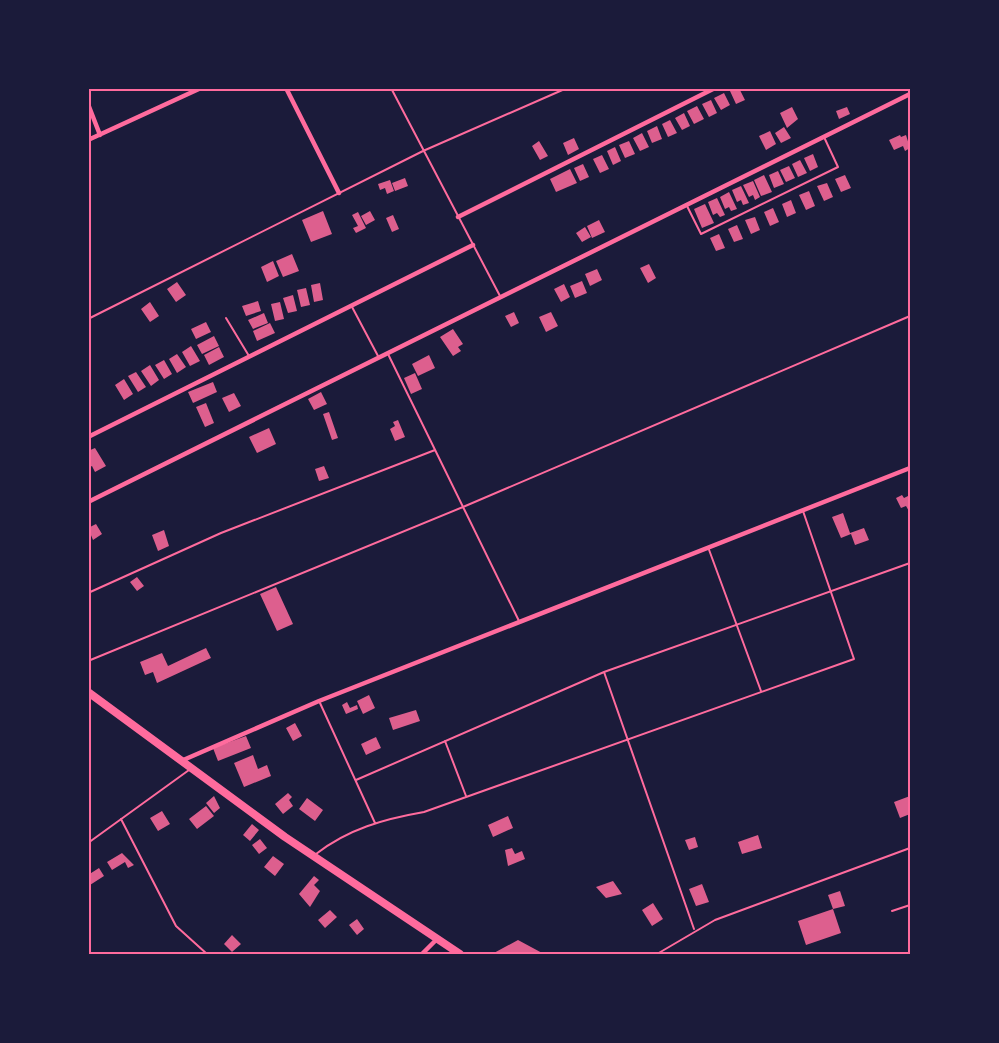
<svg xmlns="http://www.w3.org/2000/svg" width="999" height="1043" font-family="'IBM Plex Sans',sans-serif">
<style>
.building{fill:#dd5f8e}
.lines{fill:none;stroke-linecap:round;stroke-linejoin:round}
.service{stroke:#ff6b9d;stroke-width:2}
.minor{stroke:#ff6b9d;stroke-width:4.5}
.primary{stroke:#ff6b9d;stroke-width:8}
.neatline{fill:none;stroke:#ff6b9d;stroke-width:2}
</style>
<rect width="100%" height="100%" fill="#1b1b3a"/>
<path class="building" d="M735,88H739L745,100L736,104L730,91Z
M724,93L730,105L721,110L714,98Z
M711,100L717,113L709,117L702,104Z
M697,106L704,119L694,124L687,111Z
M792,107L798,119L787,128L780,113Z
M847,107L850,114L839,119L836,111Z
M684,113L690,126L682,130L675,118Z
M670,120L677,133L668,137L662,124Z
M657,126L662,139L652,143L647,131Z
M784,127L791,138L781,143L775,133Z
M770,131L776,144L766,150L759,136Z
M642,133L649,147L640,151L633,138Z
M900,135L901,137L906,135L910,148L905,151L903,146L894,150L889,140Z
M574,138L579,149L568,155L563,143Z
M539,141L548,156L540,160L532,146Z
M629,141L635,154L625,158L619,145Z
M615,147L621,161L613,165L607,151Z
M813,154L818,167L810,171L804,158Z
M602,155L609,169L600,173L593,159Z
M800,160L807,173L798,177L792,164Z
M583,164L589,177L580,181L574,168Z
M789,166L795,178L786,182L780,170Z
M570,169L577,183L556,192L550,179Z
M778,171L784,184L774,188L769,175Z
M764,175L772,192L761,196L754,180Z
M845,175L851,188L841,192L835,179Z
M405,178L408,186L395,191L392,183Z
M390,180L394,191L387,194L385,188L380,190L378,184Z
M753,181L760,197L755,200L753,195L749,197L743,185Z
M827,183L833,197L824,201L817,186Z
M741,186L749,203L743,205L741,200L737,202L732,190Z
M809,191L815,206L806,210L799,195Z
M729,192L737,209L731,211L729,207L725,209L720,197Z
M717,198L725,215L720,217L717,213L713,215L708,202Z
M791,200L796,213L787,217L782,204Z
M705,204L714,223L702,228L694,209Z
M773,208L779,222L770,226L764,212Z
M323,211L332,234L311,242L302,220Z
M370,211L375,220L366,225L361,216Z
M358,212L366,228L356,233L353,228L358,226L352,215Z
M393,215L399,229L392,232L386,218Z
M755,217L760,230L751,234L745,220Z
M599,220L605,232L592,238L587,226Z
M737,225L743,239L734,242L728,229Z
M585,227L591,237L582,242L576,233Z
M719,234L725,248L716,251L710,238Z
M292,254L299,271L283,277L276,261Z
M273,261L279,276L267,282L261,267Z
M649,264L656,278L648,283L640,268Z
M597,269L602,280L590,286L585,274Z
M582,281L587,293L575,298L570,286Z
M177,282L186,295L176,302L167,289Z
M320,283L323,300L314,302L311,285Z
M564,284L570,297L561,302L554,289Z
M306,288L310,305L301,307L297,290Z
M293,295L297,311L288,313L283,298Z
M258,301L261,311L246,316L242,306Z
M150,302L159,316L150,322L141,309Z
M280,302L284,319L275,321L271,304Z
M514,312L519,323L511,327L505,316Z
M551,312L558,326L546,332L539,317Z
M264,313L268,323L253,329L248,320Z
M206,322L211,332L196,339L191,329Z
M270,323L275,333L257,341L253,331Z
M453,329L463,344L458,347L461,351L453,356L440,337Z
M214,336L219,346L202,354L197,345Z
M191,346L200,361L190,366L182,352Z
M219,347L224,357L209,365L204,355Z
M177,354L186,367L177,373L169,359Z
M429,355L435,368L418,376L412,364Z
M164,360L172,374L164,379L155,365Z
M150,365L159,380L151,386L141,371Z
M136,372L146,387L138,392L128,376Z
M415,373L422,389L411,394L404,378Z
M124,379L133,394L124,400L115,385Z
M213,382L217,392L193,403L188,392Z
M321,392L327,404L314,410L308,399Z
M234,393L241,406L229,412L222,398Z
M206,403L214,423L205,427L196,407Z
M329,412L338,438L332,440L323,414Z
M398,420L405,437L395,441L390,429L395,426L393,422Z
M269,428L276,444L257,453L249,437Z
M95,448L106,466L95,472L92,466L88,468V451Z
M324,466L329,478L319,481L315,469Z
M902,495L904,498L910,495V513L906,506L901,508L896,498Z
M843,513L850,533L864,528L869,540L855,545L851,534L841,538L832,517Z
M96,524L102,534L93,540L88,528Z
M164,530L169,546L158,551L152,535Z
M137,577L144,586L137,591L130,582Z
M276,587L293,624L277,631L260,594Z
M206,648L211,658L157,683L153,672L145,675L140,662L162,653L168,666Z
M369,695L375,708L363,714L357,701Z
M347,702L350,708L357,705L358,709L346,714L342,705Z
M416,710L420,721L393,730L389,718Z
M295,723L302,736L293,741L286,728Z
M246,736L251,748L218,761L213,748Z
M376,737L381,748L366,755L361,744Z
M253,755L258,769L267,765L271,776L244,787L234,763Z
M288,793L292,797L289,800L293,806L283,814L275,804Z
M214,796L220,808L214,813L206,803Z
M910,796V814L900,818L894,802Z
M307,798L323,810L315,821L299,809Z
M206,806L214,816L197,829L189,819Z
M162,811L170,824L158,831L150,818Z
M508,816L513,828L493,837L488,825Z
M252,824L259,830L250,841L243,835Z
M758,835L762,848L742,854L738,842Z
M695,837L698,847L689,850L685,840Z
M260,839L267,848L259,854L252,845Z
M512,848L515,854L522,851L525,859L508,866L505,850Z
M122,853L134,865L128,868L125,862L112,870L107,862Z
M273,856L284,864L275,876L264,867Z
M99,868L104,876L90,885L88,875Z
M314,876L319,880L314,885L320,891L310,907L299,894Z
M613,881L622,894L606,898L596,887Z
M702,884L709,902L696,906L689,889Z
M840,891L845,906L833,909L828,895Z
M653,903L663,919L652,926L642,910Z
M833,909L841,933L806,945L798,921Z
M330,910L337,917L325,928L318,920Z
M357,919L364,929L357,935L349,925Z
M232,935L241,944L232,952L224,944Z
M518,940L544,954H492Z"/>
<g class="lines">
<path class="service" d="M391,88L500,296
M687,206L701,234L838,167L824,137
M351,305L378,356
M226,318L249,356
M88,319L423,151L567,88
M388,354L519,621
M708,547L761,691
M88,593L221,533L435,450
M88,661L463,507L910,316
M604,672L694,929
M320,703L375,823
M445,741L466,796
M356,780L604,672L910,563
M121,819L176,926L207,954
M88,843L189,770
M316,854C348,829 384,819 424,812L854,659L803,511
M892,911L910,905
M657,954L715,920L910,848
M909,954H910"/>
<path class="minor" d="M286,88L339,193
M88,104L100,135
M88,140L201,88
M458,217L715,88
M88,437L473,245
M88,502L910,94
M181,761L319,701L910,468
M422,954L436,940"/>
<path class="primary" d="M88,692L285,837L460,954"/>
</g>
<rect width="999" height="1043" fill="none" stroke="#1b1b3a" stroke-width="180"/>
<rect x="90" y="90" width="819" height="863" class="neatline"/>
</svg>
